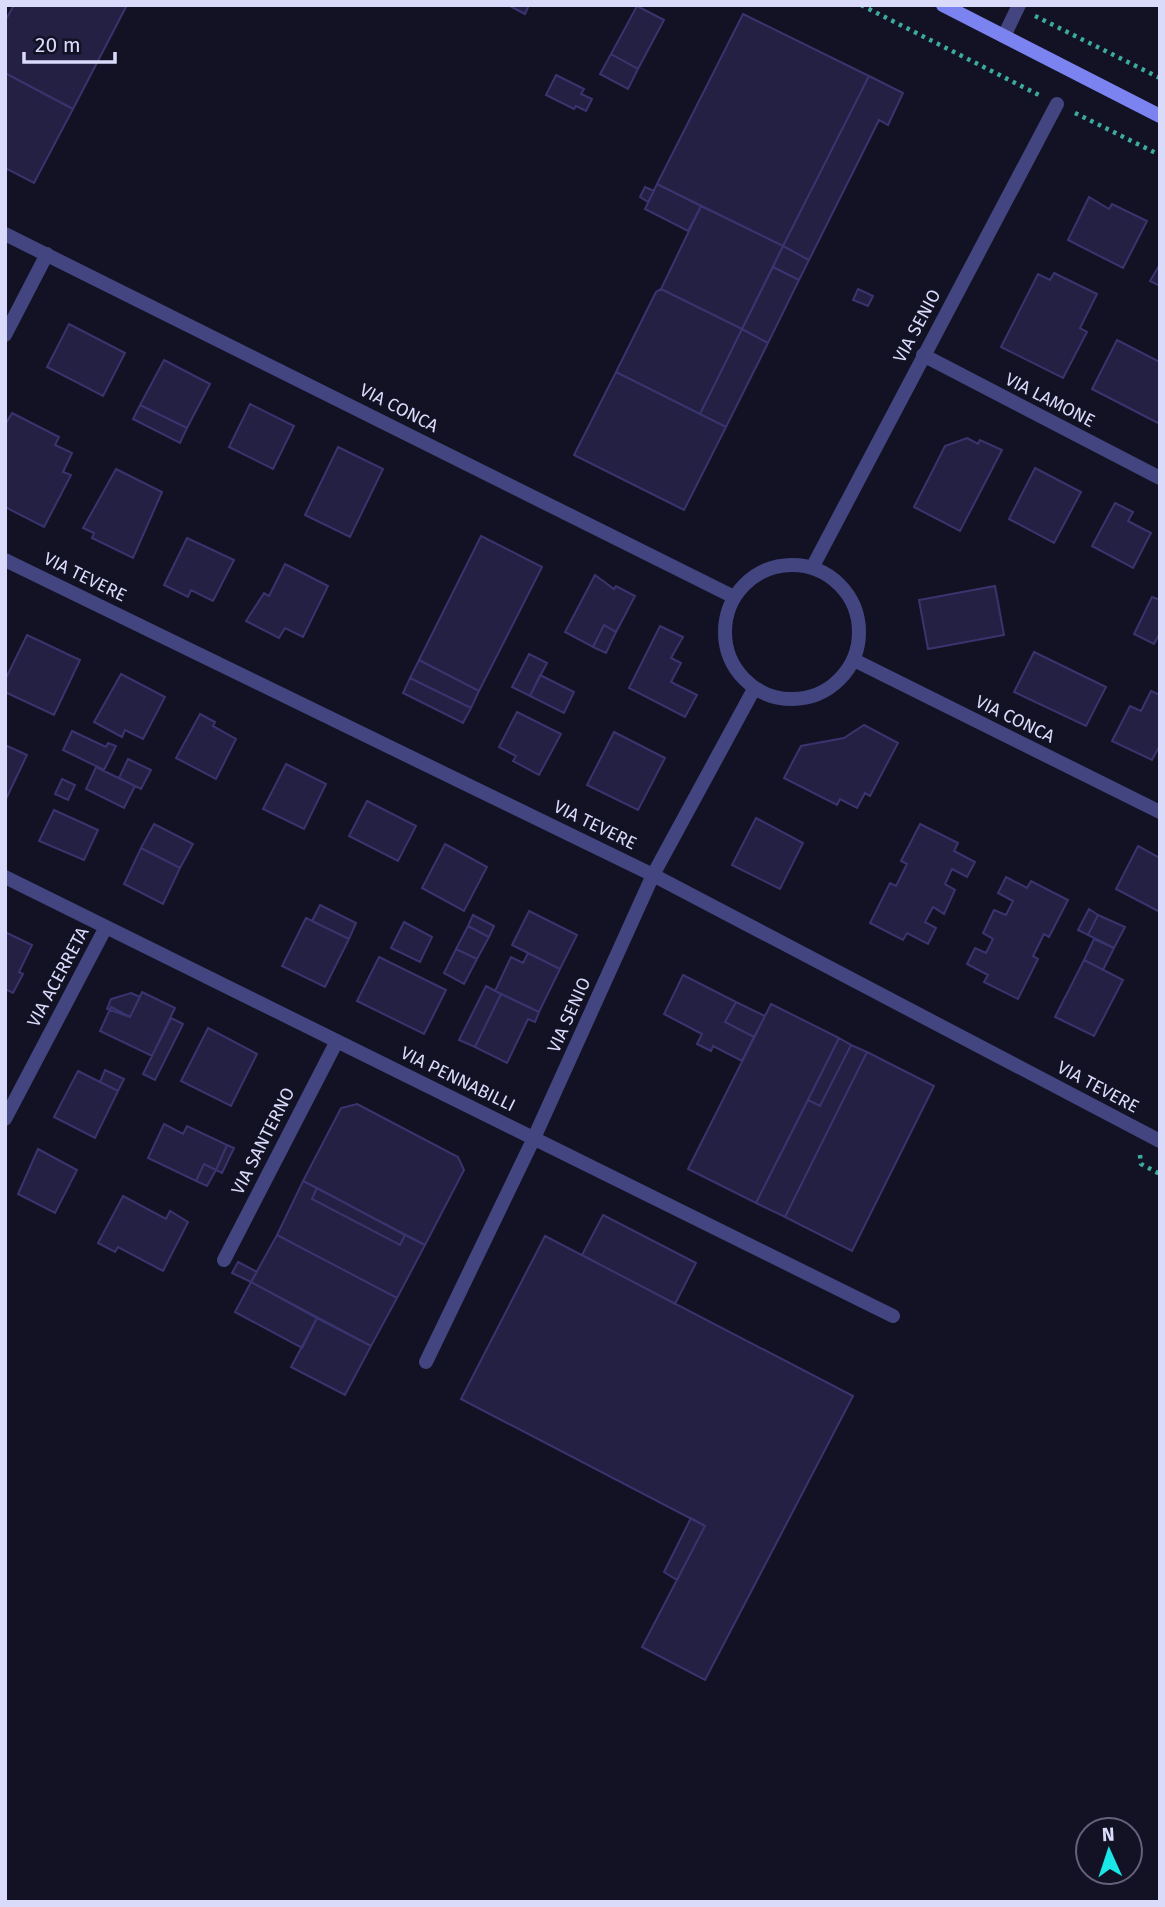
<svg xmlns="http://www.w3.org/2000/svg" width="1165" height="1907" font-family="'Fira Sans',sans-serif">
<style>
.building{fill:#242044;stroke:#3a346e;stroke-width:2}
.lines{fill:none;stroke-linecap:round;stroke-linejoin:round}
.path{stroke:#3cad9b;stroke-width:4.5;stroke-dasharray:3.5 5;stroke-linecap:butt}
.lane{stroke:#42457f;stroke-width:14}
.street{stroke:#42457f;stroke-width:14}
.secondary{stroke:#7b83f1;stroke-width:14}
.labels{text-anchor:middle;stroke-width:6;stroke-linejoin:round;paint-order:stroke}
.street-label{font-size:18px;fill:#dadafb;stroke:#131225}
</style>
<rect width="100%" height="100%" fill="#131225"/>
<path class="building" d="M14,5H127L73,109L5,73V21Z
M508,5H529L525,14Z
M637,6L664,20L638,69L611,54Z
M743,14L869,76L783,246L657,184Z
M611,54L638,69L628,89L600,74Z
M5,73L73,109L34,183L5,168Z
M556,75L584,89L581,94L592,99L586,111L576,106L574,109L546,95Z
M869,76L903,93L888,125L879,120L809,260L783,246Z
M657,184L701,206L688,231L645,209Z
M645,187L654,191L648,202L640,197Z
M1089,197L1109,209L1112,204L1147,221L1123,268L1068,240Z
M701,206L783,246L742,329L661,289Z
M783,246L809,260L799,280L773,267Z
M1160,264V286L1150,281Z
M773,267L799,280L768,343L742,329Z
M1054,273L1097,294L1080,328L1087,332L1063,378L1001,347L1038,274L1050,280Z
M661,289L742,329L700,414L616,372L656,292Z
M858,289L873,296L868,306L853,300Z
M69,324L125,353L103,396L47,367Z
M742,329L768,343L726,427L700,414Z
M1117,340L1160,362V424L1092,389Z
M164,360L210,384L187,428L140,405Z
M616,372L726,427L684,510L574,455Z
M250,404L294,426L273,469L229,447Z
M140,405L187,428L180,443L133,419Z
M12,413L59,437L55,445L72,453L63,472L71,475L44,527L5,507V425Z
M967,438L978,444L980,440L1002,450L960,531L914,507L945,446Z
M338,447L383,469L350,537L305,515Z
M1035,468L1081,492L1054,543L1009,519Z
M116,469L162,492L133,558L92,538L94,533L83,528Z
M1115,503L1133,512L1128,521L1151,533L1133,568L1092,546Z
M481,536L542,567L479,691L419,660Z
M187,538L234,560L213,601L191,590L188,597L164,585Z
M285,564L328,586L303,637L285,628L279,638L246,621L264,593L269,596Z
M595,575L614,589L616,586L635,596L616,632L604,625L593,647L565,632Z
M995,586L1004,635L928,649L919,600Z
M1152,597L1160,600V633L1154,644L1134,634Z
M604,625L616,632L606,653L593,647Z
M660,626L683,637L671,658L681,663L671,682L697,695L685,717L629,688Z
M27,635L80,660L54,715L5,692V680Z
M1034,652L1106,687L1086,726L1014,692Z
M529,654L547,663L530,696L512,687Z
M419,660L479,691L471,708L410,678Z
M121,674L165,697L143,739L125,730L122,737L94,722Z
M540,675L574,692L564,713L530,696Z
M410,678L471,708L463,723L403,693Z
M1151,691L1160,695V745L1152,760L1112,741L1130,706L1141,711Z
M517,712L561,734L539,775L513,761L516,756L499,747Z
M200,714L215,722L213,726L236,739L216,779L176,758Z
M864,725L898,743L870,796L865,793L857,808L840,799L837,805L784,778L801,746L844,738Z
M72,731L106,747L108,743L116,746L104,770L63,750Z
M614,732L665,758L638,810L587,785Z
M5,745L27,755L5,801Z
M128,759L151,770L141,789L119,778Z
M286,764L326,784L304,829L263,809Z
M96,767L135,786L124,808L86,789Z
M62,779L75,785L68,800L55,794Z
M367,801L416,826L398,861L349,836Z
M54,810L98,830L84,860L39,841Z
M756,818L803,843L780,889L732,865Z
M154,824L193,844L180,868L141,848Z
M920,824L958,843L954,851L975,862L967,877L952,869L945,884L955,890L944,914L933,907L925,922L936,928L928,944L907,933L903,940L870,923L890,883L896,886L907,864L901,861Z
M445,844L487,867L464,911L422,888Z
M1138,846L1160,858V912L1116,889Z
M141,848L180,868L163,904L124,884Z
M1006,877L1027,888L1031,881L1068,900L1049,937L1044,934L1033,956L1038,959L1018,999L984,982L988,975L967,964L975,948L986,953L993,939L983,933L994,910L1006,915L1013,901L998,893Z
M320,905L356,923L349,939L312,921Z
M1089,909L1098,915L1088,935L1078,930Z
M529,911L577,935L560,969L512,945Z
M473,915L494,926L489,937L468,926Z
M1098,915L1125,927L1114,948L1088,935Z
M306,918L349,939L325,987L282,966Z
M404,922L432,937L420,962L391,948Z
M468,926L489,937L477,959L456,949Z
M5,932L32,945L19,972L23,974L13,993L5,989Z
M1094,939L1114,948L1103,970L1084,960Z
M456,949L477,959L464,984L444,973Z
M528,953L560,969L539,1012L495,991L511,957L523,963Z
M379,957L446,990L424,1034L357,1001Z
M1084,960L1123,980L1094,1036L1055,1017Z
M683,975L736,1002L725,1022L754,1037L742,1061L713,1046L711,1051L697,1044L702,1034L664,1014Z
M486,986L501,994L475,1047L459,1040Z
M142,992L175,1008L152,1056L100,1031L111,1007L130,1017Z
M131,993L140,997L130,1017L107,1009L111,999Z
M501,994L539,1012L535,1022L528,1019L507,1063L475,1047Z
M736,1002L765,1016L754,1037L725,1022Z
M771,1004L839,1038L756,1203L688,1169Z
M171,1018L183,1024L155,1080L143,1074Z
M208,1028L257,1054L231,1106L181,1081Z
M839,1038L851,1045L820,1106L808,1100Z
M851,1045L867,1052L785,1217L756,1203L808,1100L820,1106Z
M867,1052L934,1086L852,1251L785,1217Z
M105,1070L124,1079L118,1091L100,1082Z
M78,1071L118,1091L95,1138L54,1117Z
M357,1104L458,1157L464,1170L425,1245L303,1181L341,1108Z
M164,1124L183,1134L187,1126L227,1145L216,1170L204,1164L196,1181L148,1158Z
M227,1145L234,1148L222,1173L216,1170Z
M38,1149L77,1170L55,1213L18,1194Z
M204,1164L216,1170L207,1186L196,1181Z
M303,1181L317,1188L312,1199L400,1245L405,1235L425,1245L397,1298L277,1235Z
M317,1188L405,1235L400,1245L312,1199Z
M123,1196L166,1219L170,1211L188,1222L163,1271L118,1247L115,1252L98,1243Z
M603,1215L696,1263L675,1304L582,1255Z
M277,1235L397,1298L371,1346L251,1282Z
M545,1236L853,1396L705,1680L642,1647L705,1526L461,1399Z
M238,1262L257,1272L251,1282L232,1273Z
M251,1282L317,1318L302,1348L235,1312Z
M317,1318L371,1346L345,1395L291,1367Z
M691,1518L705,1526L677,1580L664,1572Z"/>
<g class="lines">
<path class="path" d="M861,5L1039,95
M1035,16L1160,78
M1075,113L1160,155
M1140,1155L1141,1164L1160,1174"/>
<path class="lane" d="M1004,36L1019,5"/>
<path class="street" d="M5,234L734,597
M5,335L47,254
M923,355L1160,478
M5,560L653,875L1160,1141
M725 632a67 67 0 1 1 134 0a67 67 0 1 1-134 0Z
M812,568L1057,104
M854,660L1160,812
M5,877L893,1316
M5,1119L106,927
M224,1260L337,1041
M426,1362L534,1138L653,875L754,689"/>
<path class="secondary" d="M943,5L1160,116"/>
</g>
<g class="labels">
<g class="street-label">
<text transform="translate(917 326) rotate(-62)" y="6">VIA SENIO</text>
<text transform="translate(1050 400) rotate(27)" y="6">VIA LAMONE</text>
<text transform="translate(399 408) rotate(27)" y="6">VIA CONCA</text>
<text transform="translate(85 577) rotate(26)" y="6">VIA TEVERE</text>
<text transform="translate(1015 719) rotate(26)" y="6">VIA CONCA</text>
<text transform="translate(595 825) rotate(26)" y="6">VIA TEVERE</text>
<text transform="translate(58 977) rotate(-62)" y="6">VIA ACERRETA</text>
<text transform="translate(569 1015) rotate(-66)" y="6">VIA SENIO</text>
<text transform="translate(458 1079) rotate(26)" y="6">VIA PENNABILLI</text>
<text transform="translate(1098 1087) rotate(28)" y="6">VIA TEVERE</text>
<text transform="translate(263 1141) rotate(-63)" y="6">VIA SANTERNO</text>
</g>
</g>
<rect width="1165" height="1907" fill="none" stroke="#dadafb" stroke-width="14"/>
<g transform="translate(1109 1851) rotate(357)"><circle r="33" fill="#131225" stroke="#63627b" stroke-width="2"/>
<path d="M0-5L12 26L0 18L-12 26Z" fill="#19e7e8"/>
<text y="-10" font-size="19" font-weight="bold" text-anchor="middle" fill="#dadafb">N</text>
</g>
<path d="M24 52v10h91v-10" fill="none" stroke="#dadafb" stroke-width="3.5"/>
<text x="35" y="52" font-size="21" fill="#dadafb" stroke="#131225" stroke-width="5" paint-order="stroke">20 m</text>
</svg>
